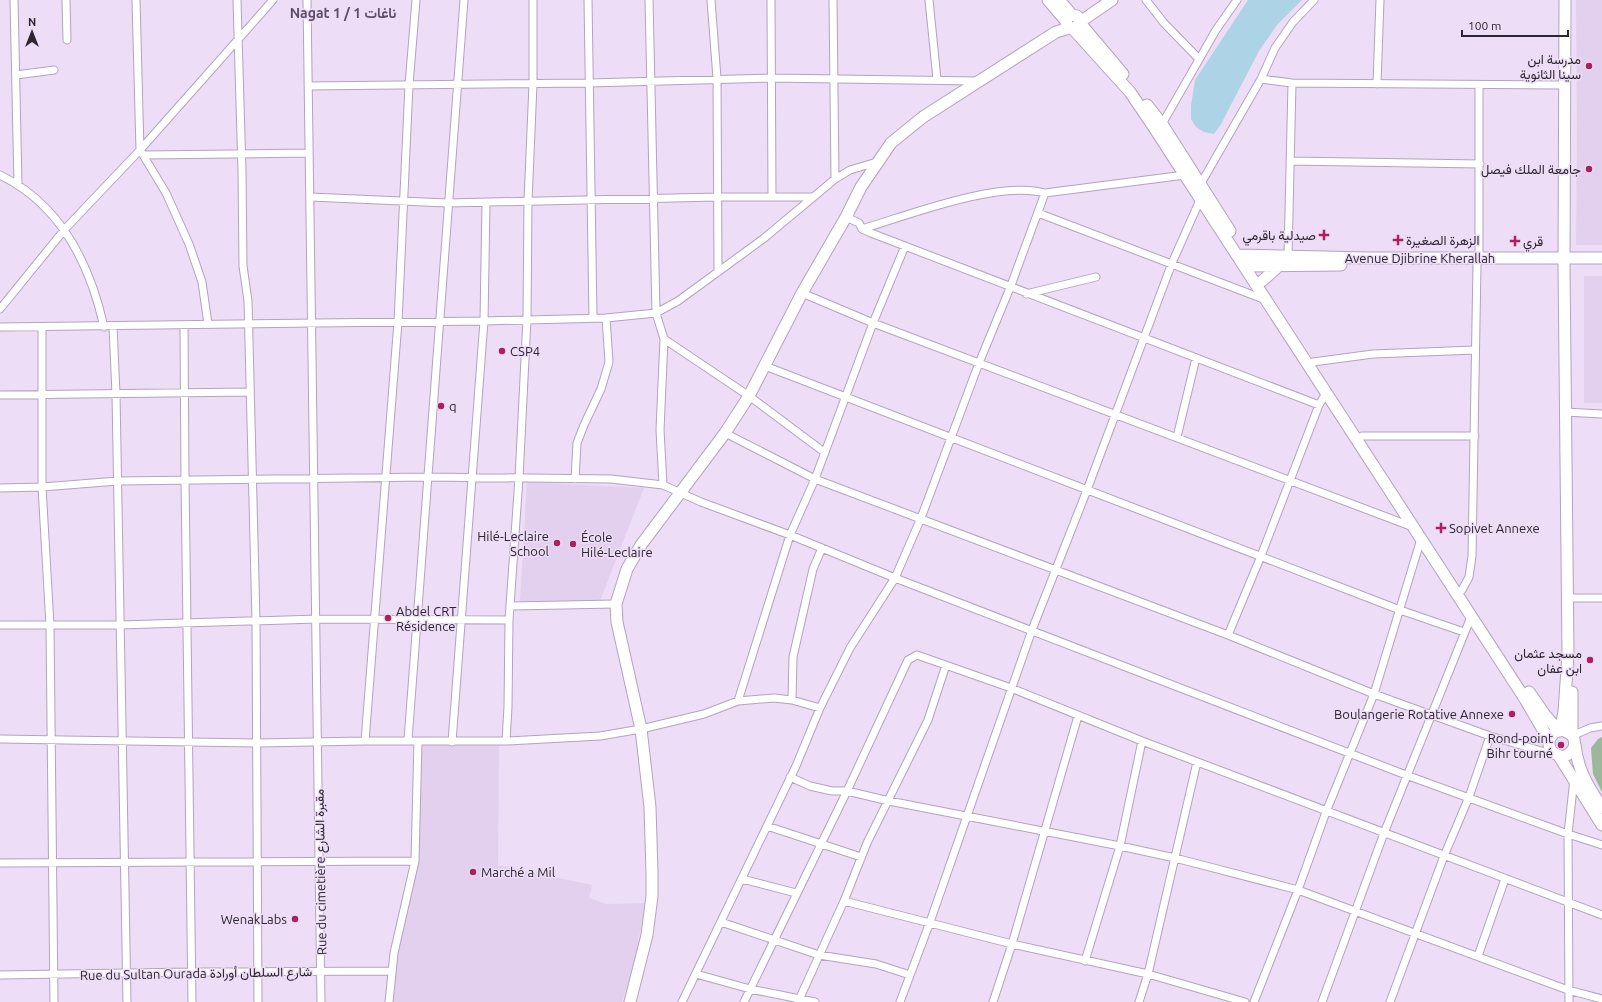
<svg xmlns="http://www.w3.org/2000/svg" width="1602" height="1002" font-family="Ubuntu,Vazirmatn,sans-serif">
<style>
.built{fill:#e3d0ef}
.forest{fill:#9db79a}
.water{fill:#add3e7}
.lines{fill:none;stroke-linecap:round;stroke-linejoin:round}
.street-casing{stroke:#b3a4bd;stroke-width:9}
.secondary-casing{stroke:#b3a4bd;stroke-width:13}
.street{stroke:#fff;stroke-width:7}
.secondary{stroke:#fff;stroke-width:11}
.poi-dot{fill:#ac205f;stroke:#edddf7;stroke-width:1.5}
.labels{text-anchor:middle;stroke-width:3;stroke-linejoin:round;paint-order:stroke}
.poi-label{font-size:13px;fill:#2d2630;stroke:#edddf7;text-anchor:end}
.street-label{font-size:13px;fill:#2d2630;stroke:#edddf7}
.neighbourhood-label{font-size:14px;font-weight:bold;fill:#5d4f65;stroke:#edddf7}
</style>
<rect width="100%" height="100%" fill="#edddf7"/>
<path class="built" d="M1576,0H1602V245H1576L1577,143Z
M1584,276H1602V403H1584Z
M527,482L644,488L600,601H520Z
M499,744L498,865L592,885L589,898L607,904L646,903L632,972L622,1002H389L392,967L416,867L419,745Z"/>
<path class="forest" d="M1602,737V792L1593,774L1591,748L1598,739Z"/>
<path class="water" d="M1248,0H1302L1277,25L1259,51L1221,124L1214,134L1204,132L1196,127L1191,119V105L1195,80Z"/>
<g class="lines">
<g class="street-casing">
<path id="street" d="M14,0L18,184
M66,0L67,40
M136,0L140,150L166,193L189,244L202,282L208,324
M237,0L242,171L243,266L248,301L256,621L258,1002
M307,0L321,1002
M588,0L593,318
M649,0L656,313L664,339L660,430L663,485
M711,0L717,78L718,270
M771,0L772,196
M833,0L835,179
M929,0L937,79
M1146,0L1164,23L1199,59
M16,75L54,70
M1261,79L1292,83L1565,85
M1377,84L1380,0
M1479,85V258
M309,86L589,83L771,78L976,81
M1162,124L1216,30L1237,0
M144,155L308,153
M1290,161L1480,164
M0,175C60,204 90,264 104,327
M1200,185L1261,79L1275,48L1293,22L1314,0
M310,197L447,203L717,197H813
M1038,213L1266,300
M846,217L859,223L862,229L871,233L1319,405
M862,229C909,215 999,180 1045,193L1185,175
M1288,256L1292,83
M802,293L873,323L1413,527
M1026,294L1096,277
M0,309L65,229L140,150L273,0
M113,326L116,394L127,1002
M184,326L185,479L192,1002
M0,327L484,321L606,318L656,313L678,301L763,239L835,179L850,170L877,162
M42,328V487L50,625L54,1002
M664,339L749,396L824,452
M1313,362L1373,354L1475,350
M765,366L1400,610L1464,632
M0,395L250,392
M1565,412L1602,414
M725,433L815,479L1228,635L1374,694L1490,736L1555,755
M1362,436H1475
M1177,437L1196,358
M575,479L577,443L584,425L601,389L609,362L606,318
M0,488L42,487L118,481L428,477L611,479L663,485L701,502L790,535L895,578L1406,775L1568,834L1602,845
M1462,590L1469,577L1472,556L1477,264
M1566,598H1602
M511,606L616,604
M0,625H120L317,619L509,620
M1228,635L1261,556L1319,405L1326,393
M792,700L793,657L813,569L822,548
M738,701L790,535L815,479L873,323L905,246
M1572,736L1590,728L1602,726
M0,739L258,743L365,741H506L600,736L641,729L704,714L738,701L774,698L792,700L820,708
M408,740L464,0
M365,741L398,322L409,85L416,0
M506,741L508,707L509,620L519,478L527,319L528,201L533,84V0
M452,742L484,321L486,203
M790,777L810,786L832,791H847L889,801L1120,846L1175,858L1298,890L1568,990L1602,999
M767,826L861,857
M0,863L415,861
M742,879L796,893
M844,901L1012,944L1148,974L1245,1002
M721,922L819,955L876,964L910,975
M1478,956L1505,879
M1085,961L1120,846L1142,741
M696,974L750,989L815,1002
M0,975L192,972L392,971
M389,1002L394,953L415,861L418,741
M682,1002L796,766L820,708L850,648L895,578L921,518L979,363L1010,288L1045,193
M744,1002L847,791L908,660L917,655L1011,688L1142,741L1602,915
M798,1002L844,901L867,843L928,720L946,665
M900,1002L930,922L1032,630L1087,490L1172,263L1200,200
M993,1002L1012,944L1078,716
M1139,1002L1148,974L1197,762
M1254,1002L1298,890L1326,812L1374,694L1421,539
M1322,1002L1384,833L1471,617
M1390,1002L1444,856L1469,797L1490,736
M1569,1002L1568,834L1574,779"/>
</g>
<g class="secondary-casing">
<path id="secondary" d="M1048,0L1066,21
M1059,0L1072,15
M1080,22L1077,16L1072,15L1068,17L1066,22L1069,28H1076L1080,22L1112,0
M1080,23L1123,74
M1073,29L1130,92L1153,126L1525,699L1549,740
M1147,105L1162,124L1230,231
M1237,255L1366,258H1602
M1244,266L1341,265
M1262,281L1280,265
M1529,692L1545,715L1559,731
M1572,692V735C1578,745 1573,754 1562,757L1552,752C1545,742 1551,731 1563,730L1572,735
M1560,731L1564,712L1568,654L1564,265L1565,0
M1575,745C1578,771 1588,786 1602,808
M1559,756L1602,825
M630,1002L647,935L652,896V873L650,807L641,729L617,622L616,604L627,569L641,545L725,433L749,396L802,293L846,217L861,187L891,143L923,117L1056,32L1069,28"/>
</g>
<use href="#street" class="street"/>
<use href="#secondary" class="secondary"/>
</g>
<g class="poi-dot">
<circle cx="1589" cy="66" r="4"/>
<circle cx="1589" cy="169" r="4"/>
<path d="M1322 229h4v4h4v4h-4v4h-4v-4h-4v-4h4z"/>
<path d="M1396 234h4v4h4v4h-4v4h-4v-4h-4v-4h4z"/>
<path d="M1513 235h4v4h4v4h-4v4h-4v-4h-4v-4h4z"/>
<circle cx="502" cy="351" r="4"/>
<circle cx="441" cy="406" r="4"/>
<path d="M1439 522h4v4h4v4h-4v4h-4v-4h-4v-4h4z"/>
<circle cx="557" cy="543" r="4"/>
<circle cx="573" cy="544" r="4"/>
<circle cx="388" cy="618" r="4"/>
<circle cx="1590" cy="660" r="4"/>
<circle cx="1512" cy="714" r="4"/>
<circle cx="1561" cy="745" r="4"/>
<circle cx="473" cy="872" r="4"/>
<circle cx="295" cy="919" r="4"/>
</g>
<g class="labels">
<g class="poi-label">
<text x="1581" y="64">مدرسة ابن<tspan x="1581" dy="15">سينا الثانوية</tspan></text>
<text x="1581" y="174">جامعة الملك فيصل</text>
<text x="1316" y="240">صيدلية باقرمي</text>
<text x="1406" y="245" text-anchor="start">الزهرة الصغيرة</text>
<text x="1523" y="246" text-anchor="start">قري</text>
<text x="510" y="356" text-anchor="start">CSP4</text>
<text x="449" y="411" text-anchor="start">q</text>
<text x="1449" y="533" text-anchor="start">Sopivet Annexe</text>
<text x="549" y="541">Hilé-Leclaire<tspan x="549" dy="15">School</tspan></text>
<text x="581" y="542" text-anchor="start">École<tspan x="581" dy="15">Hilé-Leclaire</tspan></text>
<text x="396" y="616" text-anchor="start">Abdel CRT<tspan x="396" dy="15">Résidence</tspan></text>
<text x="1582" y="658">مسجد عثمان<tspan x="1582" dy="15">ابن عفان</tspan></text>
<text x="1504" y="719">Boulangerie Rotative Annexe</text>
<text x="1553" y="743">Rond-point<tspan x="1553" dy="15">Bihr tourné</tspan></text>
<text x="481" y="877" text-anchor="start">Marché a Mil</text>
<text x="287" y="924">WenakLabs</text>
</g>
<g class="street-label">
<text x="1420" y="263">Avenue Djibrine Kherallah</text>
<text transform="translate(320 872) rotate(-91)" y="5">Rue du cimetière مقبرة الشارع</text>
<text transform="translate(196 973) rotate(-1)" y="5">Rue du Sultan Ourada شارع السلطان أورادة</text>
</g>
<g class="neighbourhood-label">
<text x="343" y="18">Nagat 1 / ناغات 1</text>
</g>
</g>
<g transform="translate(32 32)" stroke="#edddf7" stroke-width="3" paint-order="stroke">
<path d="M0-3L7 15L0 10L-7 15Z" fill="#2d2630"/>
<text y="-6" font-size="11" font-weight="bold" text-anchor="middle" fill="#2d2630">N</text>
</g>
<path d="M1462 30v6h106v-6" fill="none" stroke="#2d2630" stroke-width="2"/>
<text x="1468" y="30" font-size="12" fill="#2d2630" stroke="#edddf7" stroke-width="3" paint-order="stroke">100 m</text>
</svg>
